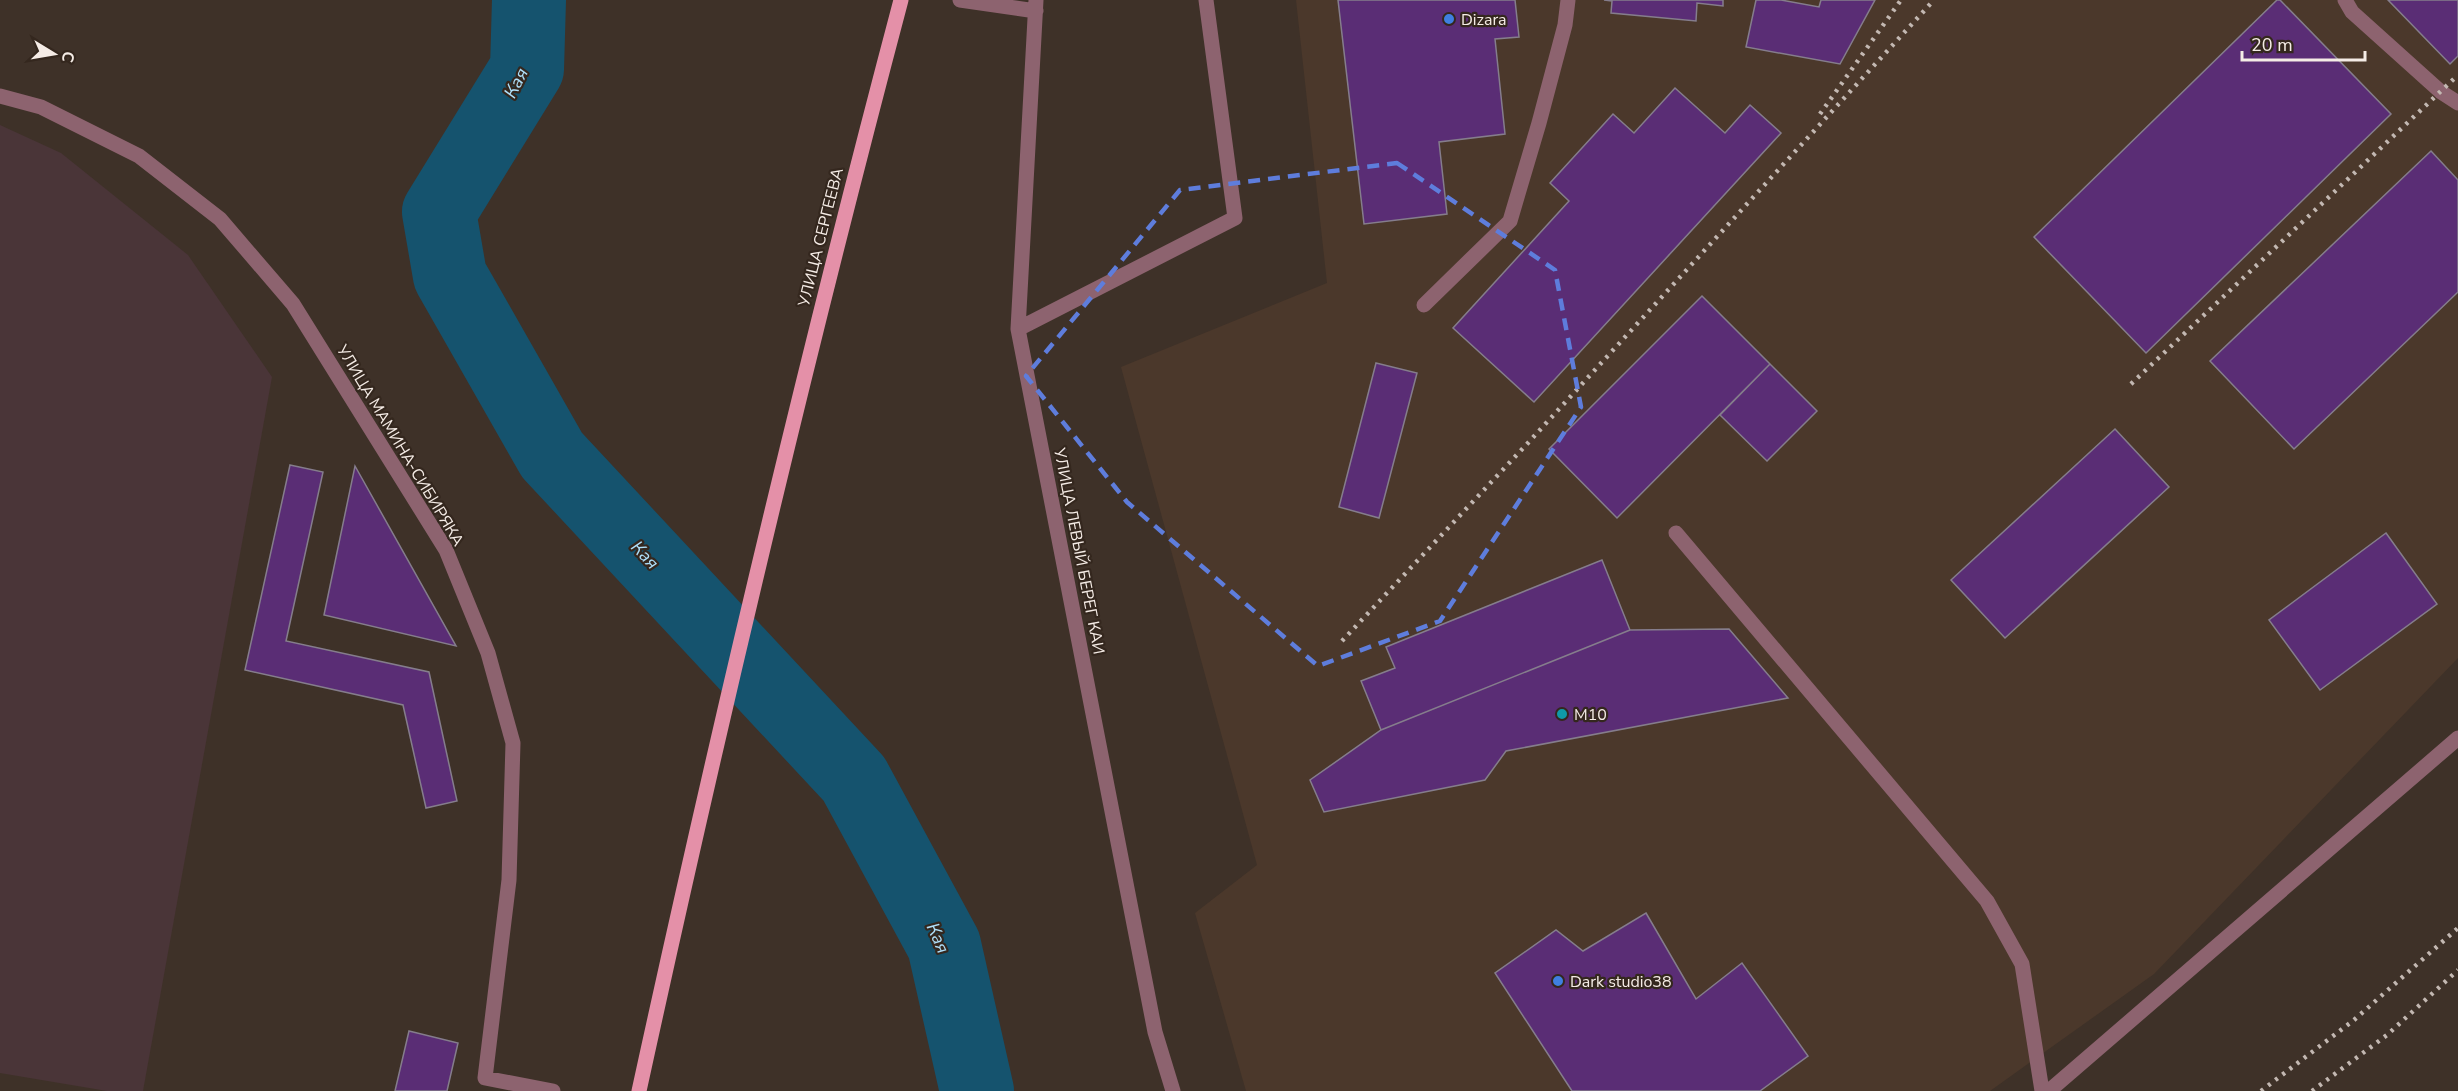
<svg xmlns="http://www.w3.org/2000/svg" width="2458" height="1091" font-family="'Nunito Sans',sans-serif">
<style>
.built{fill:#4b382b}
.education{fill:#4a3538}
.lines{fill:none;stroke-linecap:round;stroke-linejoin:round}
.river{stroke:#15536e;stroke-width:74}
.building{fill:#5a2d75;stroke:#857d8c;stroke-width:1.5}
.minor{stroke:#8d636f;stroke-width:15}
.major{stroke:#e490a8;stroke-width:15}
.rail{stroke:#c3b8b2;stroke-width:4.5;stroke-dasharray:3 6;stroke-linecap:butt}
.marked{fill:none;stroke:#5e7ddc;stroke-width:4.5;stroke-dasharray:12 8;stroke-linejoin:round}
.shop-dot{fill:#3f7fe0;stroke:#34271e;stroke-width:2}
.culture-dot{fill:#0f9aa8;stroke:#34271e;stroke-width:2}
.labels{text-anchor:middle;stroke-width:4.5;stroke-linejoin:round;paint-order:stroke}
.poi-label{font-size:16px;fill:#f5ece6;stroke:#34271e;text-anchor:start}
.street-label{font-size:16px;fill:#f5ece6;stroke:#34271e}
.water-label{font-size:18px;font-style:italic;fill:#afe0fa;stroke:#34271e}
</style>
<rect width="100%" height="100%" fill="#3e3128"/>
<path class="built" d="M1296,0H2458V658L2154,974L1990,1091H1246L1195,913L1257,865L1121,367L1327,283Z"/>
<path class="education" d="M0,125L61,153L188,255L272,377L143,1091H107L0,1073Z"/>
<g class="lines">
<path class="river" d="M529,0L527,69L439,212L450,276L552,455L854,779L944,945L977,1091"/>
</g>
<path class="building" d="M1338,0H1515L1519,37L1495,39L1505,134L1439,142L1447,214L1364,224Z
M1604,0H1723V6L1697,3L1696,21L1611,13L1612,1Z
M1756,0H1781L1819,7L1821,0H1875L1840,64L1746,47Z
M2277,0H2280L2391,114L2146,353L2034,237Z
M2388,0H2458V56L2450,64Z
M1675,88L1725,133L1750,105L1781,133L1534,402L1453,328L1569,201L1550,183L1613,114L1634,133Z
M2431,151L2458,180V292L2294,449L2210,361Z
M1702,296L1770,364L1617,518L1549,449Z
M1376,363L1417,373L1379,518L1339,507Z
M1770,364L1817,411L1767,461L1720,415Z
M2115,429L2169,487L2005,638L1951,580Z
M290,465L323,472L286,641L429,672L457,801L426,808L403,705L245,670Z
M355,466L456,646L324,615Z
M2386,533L2437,604L2320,690L2269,620Z
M1602,560L1630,630L1381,730L1361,681L1395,668L1386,647Z
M1729,629L1788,698L1506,751L1485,780L1324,812L1310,780L1381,730L1630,630Z
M1646,913L1696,999L1742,963L1808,1056L1760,1091H1572L1495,973L1556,930L1583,951Z
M409,1031L458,1043L447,1091H395Z"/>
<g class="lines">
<path class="minor" d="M960,0L1036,11
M1036,0L1018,329L1155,1032L1173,1091
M2345,0L2352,12L2441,92L2458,103
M0,96L41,107L139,156L220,219L293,304L446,550L488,653L513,743L509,880L485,1078L553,1091
M1424,305L1510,221L1539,123L1565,25L1568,0
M1018,329L1235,218L1206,0
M1676,533L1987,901L2022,964L2042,1091
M2049,1091L2458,738"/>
<path class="major" d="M639,1091C719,725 805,362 901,0"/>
<path class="rail" d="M1820,114L1901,0
M2131,384L2458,75
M1342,641L1527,444L1934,0
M2261,1091L2354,1020L2458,928
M2312,1091L2387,1035L2458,970"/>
</g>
<path class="marked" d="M1397,163L1555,270L1581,407L1440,621L1318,666L1127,502L1026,376L1180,190Z"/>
<g class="shop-dot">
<circle cx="1449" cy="19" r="6"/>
<circle cx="1558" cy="981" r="6"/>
</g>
<circle class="culture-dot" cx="1562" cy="714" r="6"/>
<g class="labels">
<g class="poi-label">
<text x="1461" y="25">Dizara</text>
<text x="1574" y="720">M10</text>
<text x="1570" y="987">Dark studio38</text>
</g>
<g class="street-label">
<text transform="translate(820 237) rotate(-76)" y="6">УЛИЦА СЕРГЕЕВА</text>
<text transform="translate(401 445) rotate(59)" y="6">УЛИЦА МАМИНА-СИБИРЯКА</text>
<text transform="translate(1080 551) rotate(79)" y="6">УЛИЦА ЛЕВЫЙ БЕРЕГ КАИ</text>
</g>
<g class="water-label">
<text transform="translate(516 83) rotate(-63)" y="6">Кая</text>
<text transform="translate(645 555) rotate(47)" y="6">Кая</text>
<text transform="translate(938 938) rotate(66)" y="6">Кая</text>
</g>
</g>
<g transform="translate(54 54) rotate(101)" stroke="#34271e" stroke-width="4.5" paint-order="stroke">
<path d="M0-4.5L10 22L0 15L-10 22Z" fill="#f5ece6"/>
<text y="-9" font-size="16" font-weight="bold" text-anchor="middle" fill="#f5ece6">С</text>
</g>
<path d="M2242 51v9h123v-9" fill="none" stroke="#f5ece6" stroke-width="3"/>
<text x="2251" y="51" font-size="18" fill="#f5ece6" stroke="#34271e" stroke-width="4.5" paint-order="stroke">20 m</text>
</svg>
